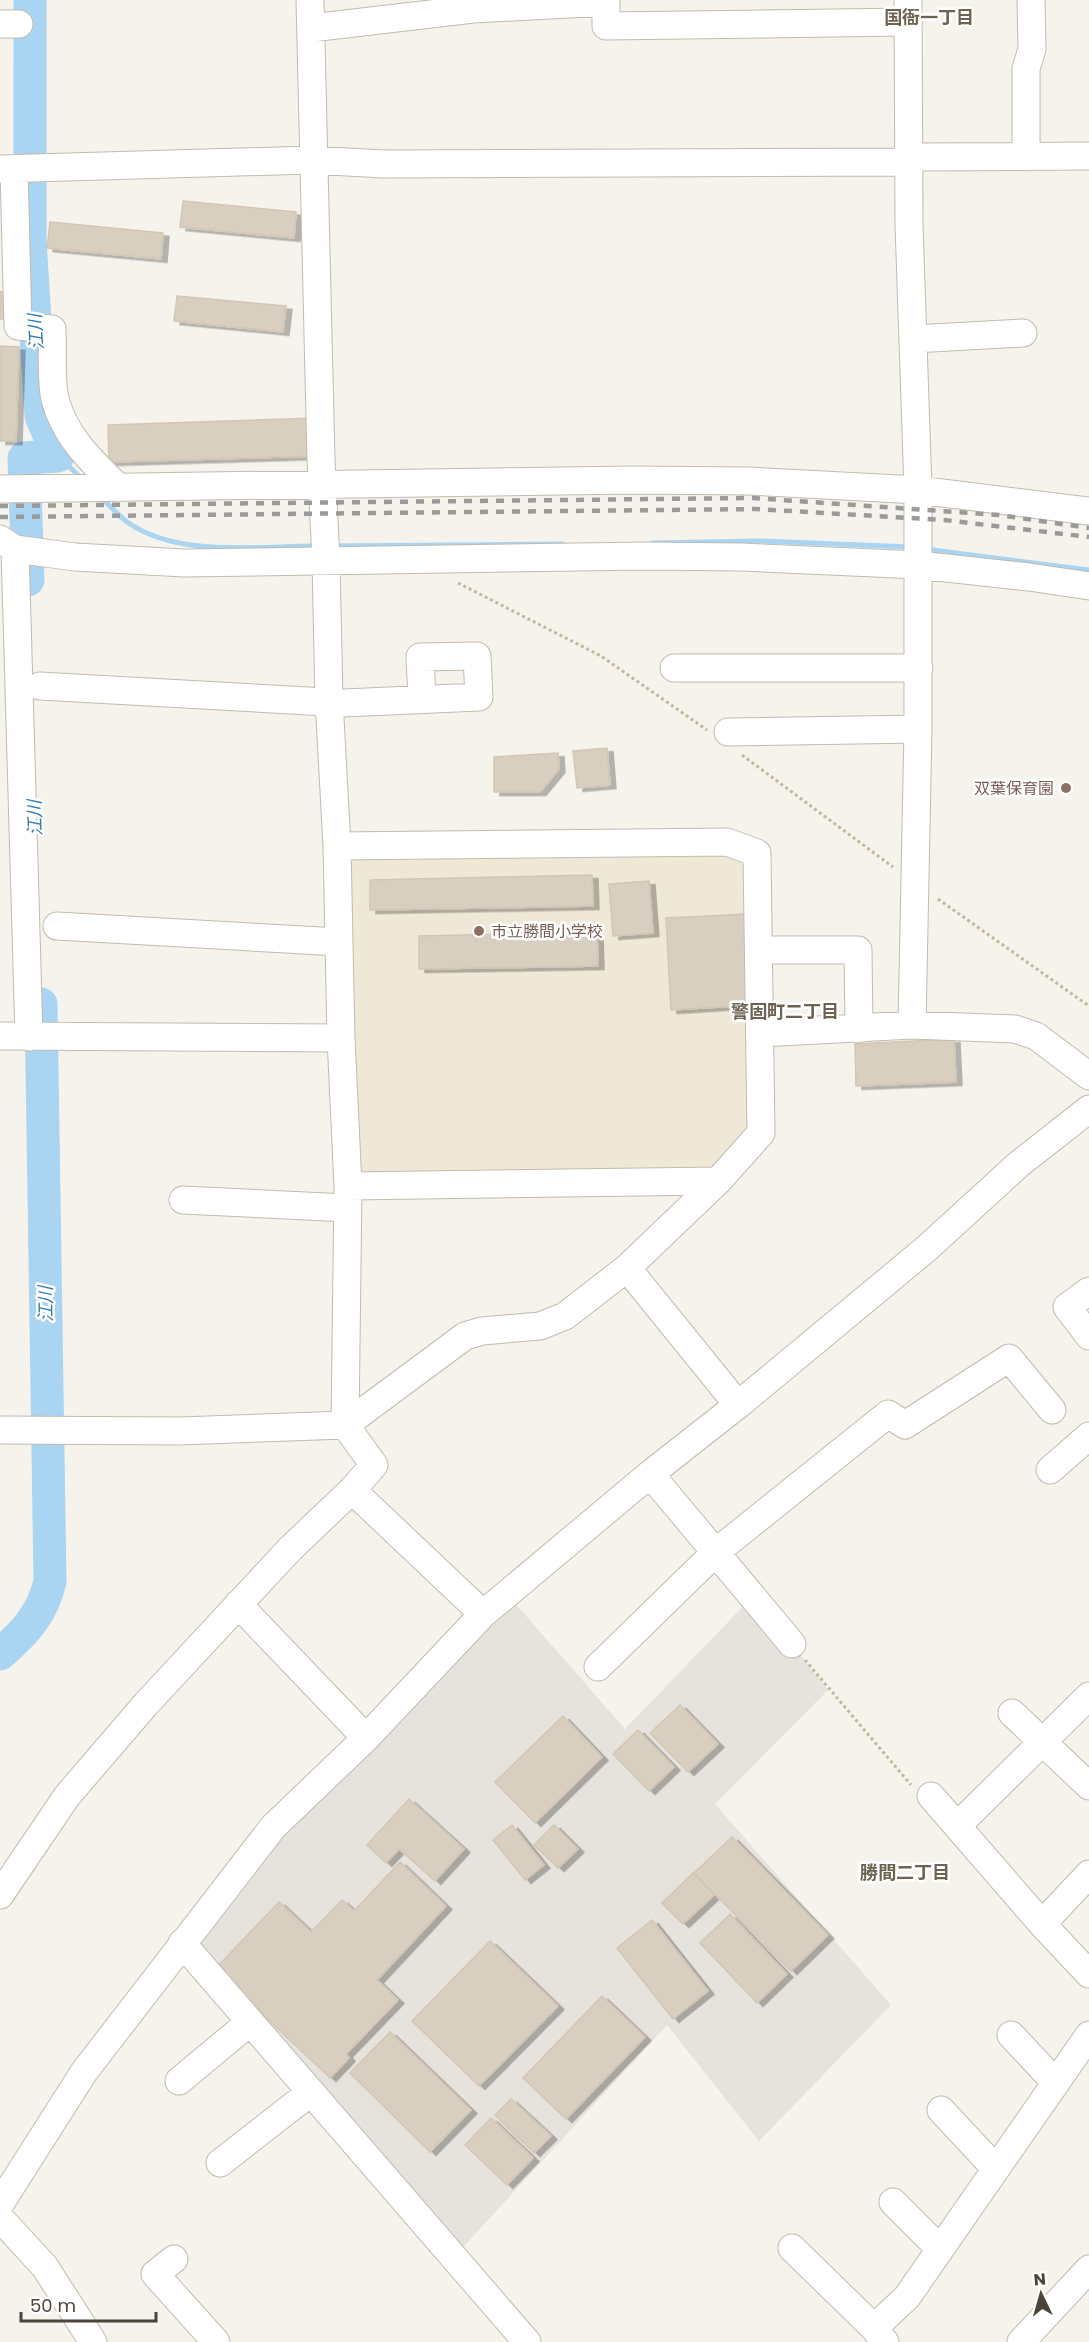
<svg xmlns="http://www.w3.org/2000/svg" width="1089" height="2342" font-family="Poppins,'Noto Sans JP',sans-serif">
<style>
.industrial{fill:#e6e2dd}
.education{fill:#efe8d6}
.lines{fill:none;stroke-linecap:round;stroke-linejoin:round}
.stream{stroke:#a9d4f2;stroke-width:5}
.river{stroke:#a9d4f2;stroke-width:33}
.building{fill:#d8cfc1;stroke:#d3c7b4;stroke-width:1.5;filter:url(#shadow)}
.minor-casing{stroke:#c2bbae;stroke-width:29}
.path{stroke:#c4b79f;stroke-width:3;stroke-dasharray:3 3;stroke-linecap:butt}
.minor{stroke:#fff;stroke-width:27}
.rail{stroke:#9a9a9a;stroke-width:4.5;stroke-dasharray:8 8;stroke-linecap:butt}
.education-dot{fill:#8d6e63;stroke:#fff;stroke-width:2}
.labels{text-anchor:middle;stroke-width:5;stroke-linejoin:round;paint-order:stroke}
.education-label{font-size:16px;fill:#785e54;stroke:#fff;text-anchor:end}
.neighbourhood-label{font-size:18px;font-weight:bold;fill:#6e6250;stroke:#fff}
.water-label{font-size:18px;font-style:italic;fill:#2e7ab2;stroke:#fff}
</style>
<defs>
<filter id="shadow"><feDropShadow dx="6" dy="3.5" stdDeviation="0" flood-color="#0004"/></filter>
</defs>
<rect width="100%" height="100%" fill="#f6f3ec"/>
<path class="industrial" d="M506,1593L625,1729L753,1596L828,1690L715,1804L891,2005L759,2141L667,2025L454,2257L182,1943Z"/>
<path class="education" d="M337,846L757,853L761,1133L718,1181L348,1186Z"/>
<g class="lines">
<path class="stream" d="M58,456L81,478
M101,497C109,505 118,515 127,522C178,558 257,546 316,546
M652,543L759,541L910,547
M331,546L562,544
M925,549L1089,570"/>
<path class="river" d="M28,580L24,458L58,456L41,416L30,240V0
M0,1654C25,1633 43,1613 50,1581L41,1004"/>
</g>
<path class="building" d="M183,201L296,212L294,238L180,227Z
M50,222L163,233L161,259L47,248Z
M9,291V319H0V292Z
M177,296L286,306L283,332L174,321Z
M0,346L19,347L16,441H0Z
M314,418L315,456L109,462L108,425Z
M607,748L610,785L577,788L573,751Z
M558,753L559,769L540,792H494V757Z
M592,875L593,906L370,910V880Z
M649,881L653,933L613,936L609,884Z
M746,914L751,1005L671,1010L666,918Z
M597,932L598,966L419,969V936Z
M954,1039L956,1082L856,1086L855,1044Z
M680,1705L718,1744L688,1772L650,1733Z
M563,1716L602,1757L535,1823L495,1782Z
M638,1730L674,1767L649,1791L613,1754Z
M409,1799L464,1849L435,1881L399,1849L386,1863L367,1845Z
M512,1825L544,1865L525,1880L493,1840Z
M554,1825L578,1849L558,1868L534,1845Z
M732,1837L828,1935L791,1971L694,1873Z
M400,1862L446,1906L377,1980L398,2000L346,2054L349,2058L330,2078L215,1969L279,1902L311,1932L342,1900L354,1911Z
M693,1873L714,1895L683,1924L662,1903Z
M730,1914L787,1974L757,2003L700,1943Z
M652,1920L708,1991L673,2019L617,1948Z
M490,1941L558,2006L479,2086L412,2021Z
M602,1996L645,2037L566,2119L523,2078Z
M390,2032L471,2110L430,2152L350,2073Z
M511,2099L551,2136L534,2153L495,2115Z
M491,2118L533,2158L507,2185L465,2145Z"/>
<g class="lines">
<g class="minor-casing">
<path id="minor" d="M908,0L909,224L918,490V729L912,1025
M0,24H19
M311,28L473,9L606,2V26L908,22
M1026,156V69L1032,49L1031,0
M0,169L312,160L383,164L908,162L921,157L1089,156
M14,169L18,326L52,329C53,350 51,373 54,394C62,434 91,461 119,488
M913,339L1023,333
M0,489L633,480L749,481L918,490L1089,511
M0,539L15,549L75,557L184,563L646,556L741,557L919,565L1029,577L1089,586
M15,549L29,1037
M674,668H919
M40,686L344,703L479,697L477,656L420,657L422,699
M728,732L918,729
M57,926L339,942
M759,950H858L859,1029
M761,1033L912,1025L1015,1029L1036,1036L1089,1076
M0,1036L341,1038
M348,1186L718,1181
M183,1200L347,1208
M627,1268L738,1405
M1089,1291L1067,1307L1089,1336
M0,1430L180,1431L345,1425L465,1336L482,1331L540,1326L565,1316L627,1268L718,1181L761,1133L757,853L727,842L337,846
M1050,1470L1089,1436
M650,1474L792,1644
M352,1490L483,1614
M238,1604L366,1738
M598,1667L716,1552L888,1414L905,1425L1009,1358L1052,1410
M1012,1713L1089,1786
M931,1796L957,1826L1089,1696
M957,1826L1042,1924L1089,1874
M0,1895L67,1796L146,1704L290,1549L352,1490L374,1465L345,1425L348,1186L341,1038L337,846L329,700L326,560L321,459L310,0
M1042,1924L1089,1974
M182,1943L527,2342
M1011,2035L1056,2083
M179,2081L250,2022
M941,2110L996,2169
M220,2163L311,2092
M893,2202L940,2249
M0,2204L84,2072L273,1827L366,1738L483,1614L650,1474L738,1405L926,1249L1019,1164L1089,1109
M0,2218L45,2267L93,2342
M792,2248L874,2328
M174,2259L155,2274L216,2342
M885,2342L874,2328L907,2297L1089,2035
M1021,2342L1089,2269"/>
</g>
<path class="path" d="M458,583L601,656L707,730
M742,755L893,867
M938,899L1089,1006
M805,1660L911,1785"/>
<use href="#minor" class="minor"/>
<path class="rail" d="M0,506L753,498L999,515L1089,528
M0,517L756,509L944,520L1089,537"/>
</g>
<g class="education-dot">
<circle cx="1066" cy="788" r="6"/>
<circle cx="479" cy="931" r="6"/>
</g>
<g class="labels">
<g class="education-label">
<text x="1054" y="794">双葉保育園</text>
<text x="491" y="937" text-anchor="start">市立勝間小学校</text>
</g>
<g class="neighbourhood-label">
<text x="929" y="24">国衙一丁目</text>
<text x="785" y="1018">警固町二丁目</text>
<text x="905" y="1879">勝間二丁目</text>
</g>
<g class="water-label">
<text transform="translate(36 332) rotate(-94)" y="6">江川</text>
<text transform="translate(35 818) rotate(-92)" y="6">江川</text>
<text transform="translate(46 1304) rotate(-91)" y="6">江川</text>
</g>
</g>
<g transform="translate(1041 2294) rotate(355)" stroke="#ffffff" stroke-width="4.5" paint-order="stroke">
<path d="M0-4.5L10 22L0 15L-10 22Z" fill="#4b4439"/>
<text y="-9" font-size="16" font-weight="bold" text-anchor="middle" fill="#4b4439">N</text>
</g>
<path d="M21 2312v9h135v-9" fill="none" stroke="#4b4439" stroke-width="3"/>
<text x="30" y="2312" font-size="18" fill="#4b4439" stroke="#ffffff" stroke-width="4.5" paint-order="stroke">50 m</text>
</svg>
